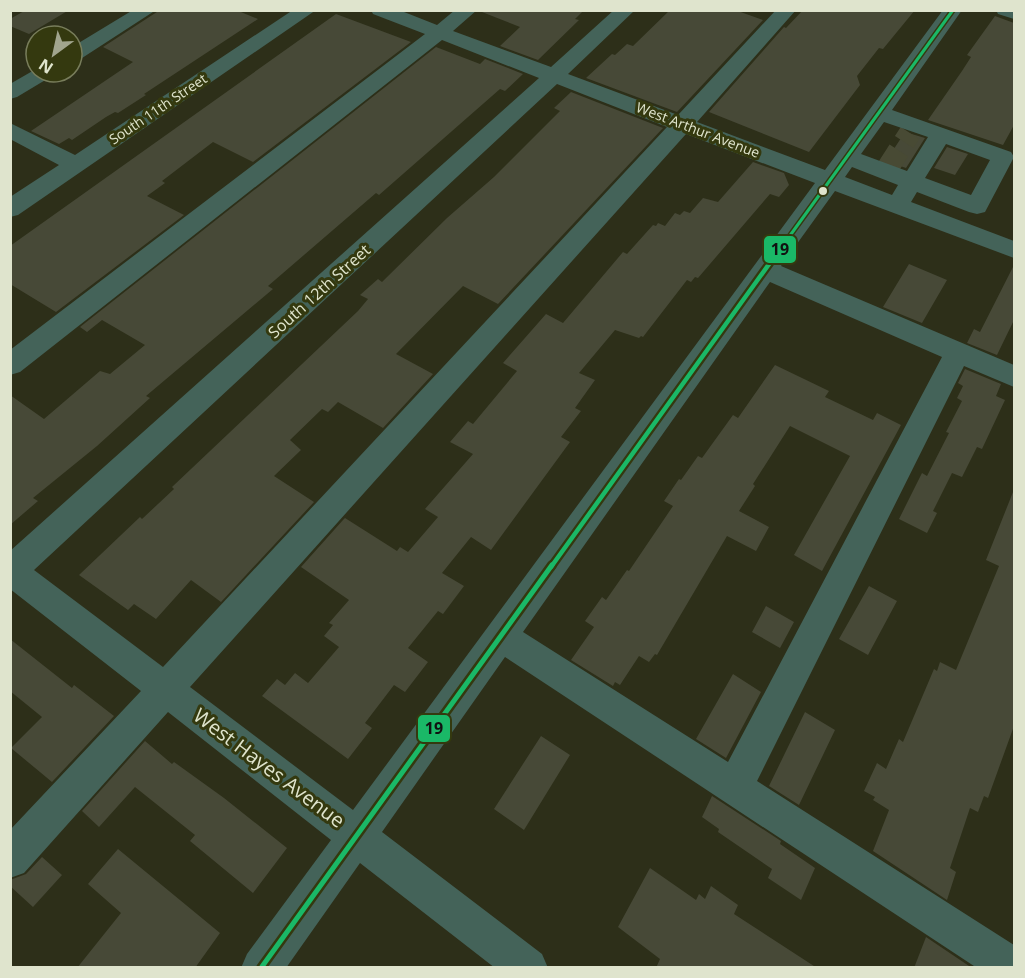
<svg xmlns="http://www.w3.org/2000/svg" width="1025" height="978" font-family="'Open Sans',sans-serif">
<style>
.building{fill:#474937}
.lines{fill:none;stroke-linecap:round;stroke-linejoin:round}
.minor-tunnel{stroke:#484a34;stroke-width:22;stroke-dasharray:22 10;stroke-linecap:butt}
.minor{fill:#446359;fill-rule:evenodd}
.bus-1-far2-casing{stroke:#34390f;stroke-width:6}
.bus-1-far1-casing{stroke:#34390f;stroke-width:9}
.bus-1-casing{stroke:#34390f;stroke-width:10}
.bus-1-far2{stroke:#1ab867;stroke-width:3}
.bus-1-far1{stroke:#1ab867;stroke-width:4.5}
.bus-1{stroke:#1ab867;stroke-width:5}
.bus-dot{fill:#dfe4cd;stroke:#34390f;stroke-width:2}
.labels{text-anchor:middle;stroke-width:6;stroke-linejoin:round;paint-order:stroke}
.far-street-label{font-size:14px;fill:#dfe4cd;stroke:#34390f}
.street-label{font-size:16px;fill:#dfe4cd;stroke:#34390f}
.near-street-label{font-size:20px;fill:#dfe4cd;stroke:#34390f}
.line-badge{stroke:#34390f;stroke-width:2}
.pale-badge-label{font-size:16px;text-anchor:middle;font-weight:bold;fill:#111}
</style>
<rect width="100%" height="100%" fill="#2d2f19"/>
<path class="building" d="M26,10H69L29,34L10,26V19Z
M160,10H236L258,19L144,94L146,95L118,113L115,112L106,117L72,140L69,138L59,144L31,131L133,62L103,47Z
M482,10H584L575,19L579,20L538,60L500,46L520,27L482,12Z
M670,10H735L763,20L677,112L586,78L612,54L615,55L627,44L633,46Z
M803,10H915L883,49L879,48L857,76L860,85L809,152L709,112L784,27L786,28Z
M336,14L411,42L253,162L213,142L162,181L165,183L147,196L184,215L56,312L10,284V246Z
M995,16L1014,23V125L1003,145L928,120L962,71L971,57L967,55Z
M436,47L480,64L485,59L523,74L505,91L500,89L379,195L376,193L268,286L273,289L146,396L150,398L97,446L33,498L38,501L10,525V395L44,419L100,371L110,374L145,345L102,320L87,332L80,327Z
M571,92L663,128L498,304L463,286L396,354L433,374L383,428L338,402L328,412L322,409L290,440L301,450L274,476L314,502L221,602L191,580L156,619L134,604L128,610L79,575L140,517L142,519L174,489L172,487L358,311L368,299L360,295L378,279L382,282L447,218L494,177L560,111L554,108Z
M905,132L925,138L906,168L886,161Z
M947,147L968,154L955,175L934,168Z
M753,162L784,173L789,185L779,197L770,194L698,278L695,277L691,282L687,280L643,337L641,336L639,338L615,330L579,373L595,380L575,408L581,411L561,437L570,442L491,550L471,537L442,573L464,586L443,614L438,611L408,648L428,662L405,692L394,685L365,723L372,728L348,759L262,696L277,679L285,685L295,673L308,683L339,647L324,636L333,625L329,623L349,600L301,567L343,520L345,518L397,551L400,547L408,552L438,517L425,509L473,454L450,442L468,421L473,424L517,371L503,363L546,314L563,323L623,252L627,254L653,225L656,226L658,223L665,226L675,213L680,215L684,211L690,213L703,198L718,202Z
M909,264L947,280L922,323L883,307Z
M1014,265V320L997,355L967,343L974,329L980,332Z
M775,365L829,391L825,397L873,420L877,413L901,425L822,571L794,555L850,456L790,426L753,484L755,486L739,511L769,527L756,551L727,536L657,655L655,654L649,662L639,656L620,685L615,682L613,686L571,660L594,627L585,621L602,597L606,600L627,570L629,571L673,506L664,501L679,479L681,480L698,456L702,458L733,415L738,418Z
M965,369L1001,384L996,396L1005,400L982,449L977,447L962,477L952,473L933,511L937,513L927,533L899,519L922,473L927,476L949,433L946,432L962,401L957,398L963,386L958,383Z
M1013,492L1014,726L988,798L984,796L978,812L970,808L950,868L956,872L947,900L873,851L889,810L873,800L875,797L864,791L877,763L886,769L899,739L903,742L934,669L937,671L940,662L956,670L999,566L986,560Z
M869,586L897,601L868,655L839,639Z
M766,606L794,622L780,648L752,632Z
M10,639L72,688L74,685L114,716L52,782L11,748L42,717L10,691Z
M733,674L761,692L726,758L696,739Z
M805,712L835,730L799,805L769,786Z
M541,736L570,755L524,830L494,809Z
M145,741L172,764L174,762L224,798L287,848L253,893L190,841L195,835L135,787L99,827L82,811Z
M712,796L781,841L780,844L815,868L801,900L768,878L772,869L718,832L719,829L702,817Z
M118,849L220,933L195,968H77L121,913L88,884Z
M42,857L62,875L33,907L10,886V880L26,874Z
M650,868L696,900L699,894L705,899L711,886L738,905L734,914L817,968H656L660,959L618,927Z
M926,937L972,968H914Z"/>
<g class="lines">
<path class="minor-tunnel" d="M887,169L910,133"/>
<path class="minor" d="M133,10H156L79,60L72,62V47Z
M293,10H316L18,215L10,217V197L59,165L10,139V123L75,155Z
M371,10H399L437,25L455,10H477L453,31L551,67L614,10H635L568,74L678,115L776,10H796L697,122L825,170L943,10H962L892,110L1011,152L1014,157L985,212L977,214L969,212L917,192L911,202L1014,241V258L835,191L781,266L1014,365V387L964,366L757,781L1014,945V968H977L505,657L382,832L542,954L548,968H495L360,863L286,968H241L247,954L331,840L168,712L24,873L10,878V830L141,691L10,589V551L539,78L442,40L20,372L10,375V350L425,34L373,14ZM557,84L667,127L163,667L34,570ZM884,122L928,137L907,171L861,154ZM686,134L815,183L353,810L190,687ZM946,144L990,160L971,195L925,178ZM852,167L898,185L892,195L845,177ZM770,282L942,357L728,762L523,632Z
M996,10H1014V19L998,14Z
M36,69V72H55L52,76L17,97L10,99V84Z"/>
<g class="bus-1-far2-casing">
<path id="bus-1-far2" d="M781,248L953,10"/>
</g>
<g class="bus-1-far1-casing">
<path id="bus-1-far1" d="M551,567L782,246"/>
</g>
<g class="bus-1-casing">
<path id="bus-1" d="M261,968L552,565"/>
</g>
<use href="#bus-1-far2" class="bus-1-far2"/>
<use href="#bus-1-far1" class="bus-1-far1"/>
<use href="#bus-1" class="bus-1"/>
</g>
<circle class="bus-dot" cx="823" cy="191" r="5"/>
<g class="labels">
<g class="far-street-label">
<text transform="translate(158 109) rotate(-34)" y="5">South 11th Street</text>
<text transform="translate(698 130) rotate(21)" y="5">West Arthur Avenue</text>
</g>
<g class="street-label">
<text transform="translate(319 291) rotate(-42)" y="6">South 12th Street</text>
</g>
<g class="near-street-label">
<text transform="translate(269 768) rotate(37)" y="7">West Hayes Avenue</text>
</g>
</g>
<g class="line-badge">
<rect x="763" y="235" width="34" height="29" rx="6" fill="#1ab867"/>
<rect x="417" y="714" width="34" height="29" rx="6" fill="#1ab867"/>
</g>
<g class="pale-badge-label">
<text x="780" y="255">19</text>
<text x="434" y="734">19</text>
</g>
<rect width="1025" height="978" fill="none" stroke="#dfe4cd" stroke-width="24"/>
<g transform="translate(54 54) rotate(213)"><circle r="28" fill="#34390f" stroke="#787d5b" stroke-width="1.5"/>
<path d="M0-4.5L10 22L0 15L-10 22Z" fill="#a1a58e"/>
<text y="-9" font-size="16" font-weight="bold" text-anchor="middle" fill="#dfe4cd">N</text>
</g>
</svg>
